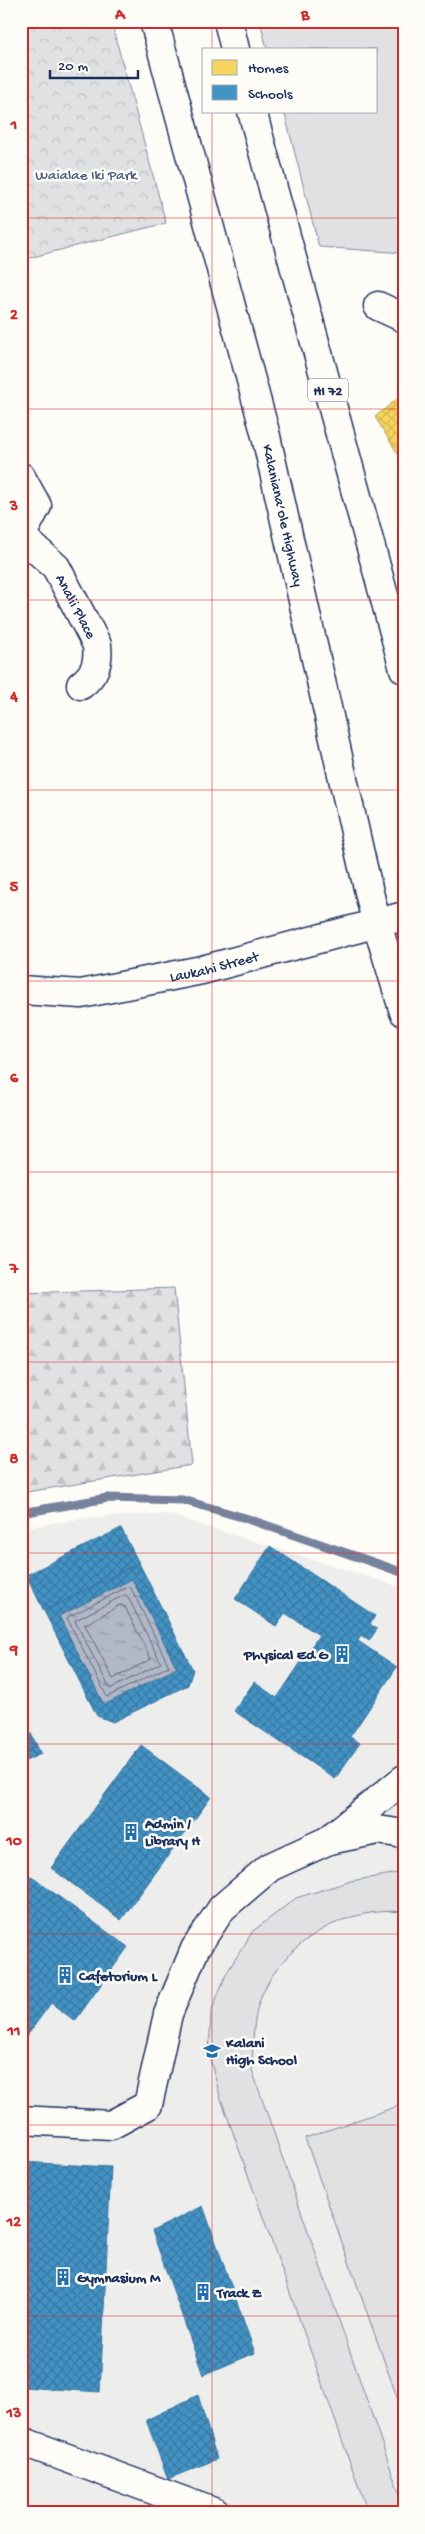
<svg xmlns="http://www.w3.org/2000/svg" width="425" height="2534" font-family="'Gochi Hand',sans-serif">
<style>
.built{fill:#edeeec}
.grass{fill:#e0e1e3;stroke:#7e88a0}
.forest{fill:url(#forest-firs);stroke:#7e88a0}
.park{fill:url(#park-crowns);stroke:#7e88a0}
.water{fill:url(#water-ripples);stroke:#76819c}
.homes{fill:url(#homes-cross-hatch);stroke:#b4a35d}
.schools{fill:url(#schools-cross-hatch);stroke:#3775a5;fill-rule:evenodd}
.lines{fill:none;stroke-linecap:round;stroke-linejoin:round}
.shore{stroke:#586687;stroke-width:1}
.stream{stroke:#76819c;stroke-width:9}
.minor-casing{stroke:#1b2f5e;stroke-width:31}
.highway-casing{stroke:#1b2f5e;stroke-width:31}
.path{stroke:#1b2f5e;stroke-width:3;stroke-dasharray:5 4;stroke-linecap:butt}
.minor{stroke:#fdfcf7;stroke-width:28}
.highway{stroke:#fdfcf7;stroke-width:28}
.grid{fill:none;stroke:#d62828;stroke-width:1;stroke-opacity:0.55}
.labels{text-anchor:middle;stroke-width:5;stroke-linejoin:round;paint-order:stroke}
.shield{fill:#fdfcf7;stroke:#5f6c8c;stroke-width:1}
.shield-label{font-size:14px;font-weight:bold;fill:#1b2f5e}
.park-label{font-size:15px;fill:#4c5c7f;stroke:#fdfcf7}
.street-label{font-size:15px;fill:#1b2f5e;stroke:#fdfcf7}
.poi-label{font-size:15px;font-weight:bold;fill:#1b2f5e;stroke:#fdfcf7;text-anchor:start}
.neatline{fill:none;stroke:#d62828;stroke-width:2}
.grid-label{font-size:16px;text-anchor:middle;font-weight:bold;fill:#d62828}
</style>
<defs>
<pattern id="forest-firs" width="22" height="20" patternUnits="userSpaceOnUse" patternTransform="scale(1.25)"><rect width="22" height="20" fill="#e0e1e3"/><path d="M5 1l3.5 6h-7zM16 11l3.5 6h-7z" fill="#c0c1c5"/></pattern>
<pattern id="park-crowns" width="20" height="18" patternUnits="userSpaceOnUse" patternTransform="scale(1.25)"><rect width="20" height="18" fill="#e0e1e3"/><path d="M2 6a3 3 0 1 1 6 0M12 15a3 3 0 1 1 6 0" fill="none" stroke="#c0c1c5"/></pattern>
<pattern id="water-ripples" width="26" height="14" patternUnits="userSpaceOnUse" patternTransform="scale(1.25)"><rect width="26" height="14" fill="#b3b8c5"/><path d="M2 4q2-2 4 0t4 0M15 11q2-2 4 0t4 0" fill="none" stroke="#9196a3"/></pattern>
<pattern id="homes-cross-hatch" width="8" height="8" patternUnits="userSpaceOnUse" patternTransform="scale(1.25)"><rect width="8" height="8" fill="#f6d55c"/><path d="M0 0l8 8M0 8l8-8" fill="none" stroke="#d2b752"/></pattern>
<pattern id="schools-cross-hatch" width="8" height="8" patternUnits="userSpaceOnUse" patternTransform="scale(1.25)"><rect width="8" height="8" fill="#4393c3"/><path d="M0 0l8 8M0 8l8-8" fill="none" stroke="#3778a2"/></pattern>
</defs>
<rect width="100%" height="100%" fill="#fdfcf7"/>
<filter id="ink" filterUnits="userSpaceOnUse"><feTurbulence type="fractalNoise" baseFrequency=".02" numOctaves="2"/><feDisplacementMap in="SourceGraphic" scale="10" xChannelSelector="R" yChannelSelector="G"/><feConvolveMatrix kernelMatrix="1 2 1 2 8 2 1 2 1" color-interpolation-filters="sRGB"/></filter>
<g filter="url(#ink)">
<path class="built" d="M167,1514L404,1588V2513H21V1528L93,1517Z"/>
<path class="grass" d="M260,21H404V253L319,247L284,111H376V49H267Z
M404,1872V1912C349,1906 290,1938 265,1988C252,2013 253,2042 252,2070L404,2507V2513H368L220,2096L209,2055L211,2012L227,1972L253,1931L296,1898L351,1881Z
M404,2104V2417L305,2138Z"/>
<path class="forest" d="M174,1288L192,1465L21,1493V1293Z"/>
<path class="park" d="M21,21H111L166,223L21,260Z"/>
<path class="water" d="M132,1579L177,1668L104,1705L59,1616Z"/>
<path class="homes" d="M404,393V464L375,417Z"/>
<path class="schools" d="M121,1528L139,1563L44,1611L26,1575Z
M270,1546L375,1616L370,1624L377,1629L369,1641L361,1635L358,1641L397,1667L350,1737L360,1743L335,1779L234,1711L254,1682L277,1698L319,1635L285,1613L276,1626L235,1599Z
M139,1563L193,1670L188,1685L113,1722L97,1716L44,1611ZM132,1579L177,1668L104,1705L59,1616Z
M21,1713L41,1754L21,1763Z
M141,1745L211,1797L121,1920L51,1868Z
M21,1869L128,1947L75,2021L51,2003L21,2044Z
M21,2162L111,2167L100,2392L21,2387Z
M203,2206L255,2353L203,2375L152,2231Z
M198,2395L217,2459L168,2479L146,2420Z"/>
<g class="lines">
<path class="shore" d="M128,1587L131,1588L169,1666L107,1697L67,1618Z
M125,1595L128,1597L161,1663L110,1689L75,1621Z
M121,1605L125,1607L151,1659L113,1679L85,1625Z"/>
<path class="stream" d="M21,1513L108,1498L183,1500L245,1518L404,1573"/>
<g class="minor-casing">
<g id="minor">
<path d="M378,306L404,318"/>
<path d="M21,477L37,506L21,536"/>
<path id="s1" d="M21,536L56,567L97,645C99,663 95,674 81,685"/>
<path id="s2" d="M21,990L81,994L202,970L404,916"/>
<path d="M332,1837L404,1779"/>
<path d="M21,2120L111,2125L148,2105L168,2014L195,1949L222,1908L270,1867L329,1840L378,1830L404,1834"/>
<path d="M21,2441L216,2513"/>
</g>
</g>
<g class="highway-casing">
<g id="highway">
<path id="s3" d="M154,21L265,432L362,863L376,921L404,1012"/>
<path d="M228,21L235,49"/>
<path d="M252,111L404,669"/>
</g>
</g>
<path class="path" d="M404,170L402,205L404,229"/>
<use href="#minor" class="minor"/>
<use href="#highway" class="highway"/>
</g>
</g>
<path class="grid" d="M212,21V49M212,111V2513M21,218H404M21,409H404M21,600H404M21,790H404M21,981H404M21,1172H404M21,1362H404M21,1553H404M21,1744H404M21,1934H404M21,2125H404M21,2316H404"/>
<defs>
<g id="building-bare" transform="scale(1.35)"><path d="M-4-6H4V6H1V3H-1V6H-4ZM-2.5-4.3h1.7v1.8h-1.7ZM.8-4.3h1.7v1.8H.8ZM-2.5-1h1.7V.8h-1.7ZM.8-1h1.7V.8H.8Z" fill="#1f6fb2" stroke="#fdfcf7" stroke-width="2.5" paint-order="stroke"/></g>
<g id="school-bare" transform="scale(1.35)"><path d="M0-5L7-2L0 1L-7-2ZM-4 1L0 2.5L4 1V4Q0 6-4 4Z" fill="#1f6fb2" stroke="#fdfcf7" stroke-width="2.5" paint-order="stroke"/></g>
</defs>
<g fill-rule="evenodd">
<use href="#building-bare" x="342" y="1654"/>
<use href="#building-bare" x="131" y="1832"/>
<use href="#building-bare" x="65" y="1975"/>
<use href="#school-bare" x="212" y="2051"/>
<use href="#building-bare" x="63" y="2277"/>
<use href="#building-bare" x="203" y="2292"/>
</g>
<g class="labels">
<rect class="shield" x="308" y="378.5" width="40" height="23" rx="4"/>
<g class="shield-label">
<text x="328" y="395">HI 72</text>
</g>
<g class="park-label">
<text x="86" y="179">Waialae Iki Park</text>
</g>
<g class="street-label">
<text dy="5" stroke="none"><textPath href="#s3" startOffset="511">Kalaniana’ole Highway</textPath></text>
<text dy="5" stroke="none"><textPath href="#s1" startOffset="91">Analii Place</textPath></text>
<text dy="5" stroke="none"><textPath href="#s2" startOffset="196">Laukahi Street</textPath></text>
</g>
<g class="poi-label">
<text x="328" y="1659" text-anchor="end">Physical Ed G</text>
<text x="145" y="1828">Admin /<tspan x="145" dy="17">Library H</tspan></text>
<text x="79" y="1980">Cafetorium L</text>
<text x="226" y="2047">Kalani<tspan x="226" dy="17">High School</tspan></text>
<text x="77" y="2282">Gymnasium M</text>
<text x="217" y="2297">Track Z</text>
</g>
</g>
<rect width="425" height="2534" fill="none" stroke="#fdfcf7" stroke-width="55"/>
<rect x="202" y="48" width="175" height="65" fill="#fdfcf7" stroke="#a3aaba"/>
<rect x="212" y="60" width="25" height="15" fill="#f6d55c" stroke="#a3aaba"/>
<text x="248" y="72" font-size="15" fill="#1b2f5e">Homes</text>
<rect x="212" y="85" width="25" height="15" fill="#4393c3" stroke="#a3aaba"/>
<text x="248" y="98" font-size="15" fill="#1b2f5e">Schools</text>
<path d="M50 70v8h88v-8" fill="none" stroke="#1b2f5e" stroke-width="2.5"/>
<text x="58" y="70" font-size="15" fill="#1b2f5e" stroke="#fdfcf7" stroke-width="4" paint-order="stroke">20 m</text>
<rect x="28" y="28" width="370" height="2478" class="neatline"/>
<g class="grid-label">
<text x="120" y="19">A</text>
<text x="305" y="19">B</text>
<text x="14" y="129">1</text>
<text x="14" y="319">2</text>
<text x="14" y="510">3</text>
<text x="14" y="701">4</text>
<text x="14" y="891">5</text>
<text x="14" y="1082">6</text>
<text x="14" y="1273">7</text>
<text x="14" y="1463">8</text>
<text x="14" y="1654">9</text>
<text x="14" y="1845">10</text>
<text x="14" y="2035">11</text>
<text x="14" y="2226">12</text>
<text x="14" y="2417">13</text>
</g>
</svg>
